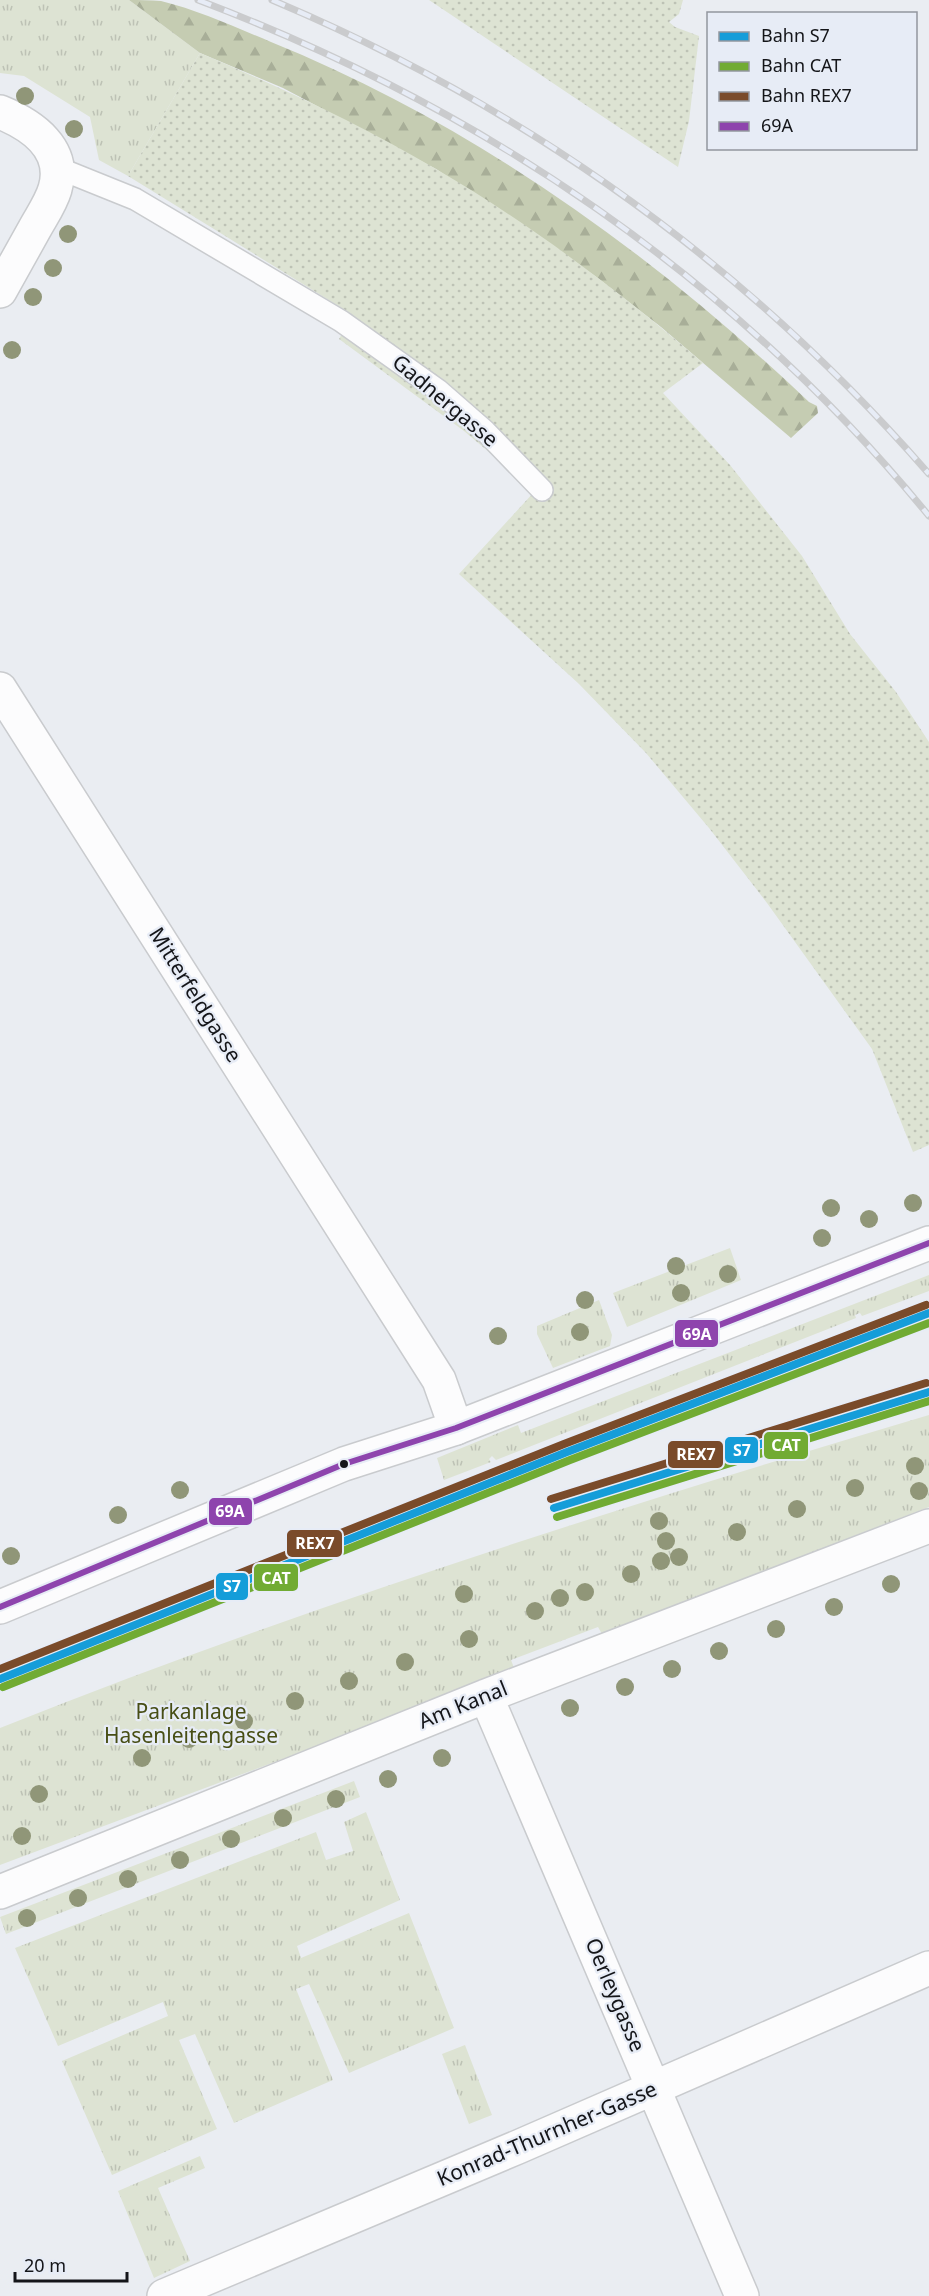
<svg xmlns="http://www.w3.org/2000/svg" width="929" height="2296" font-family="'Noto Sans',sans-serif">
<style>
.grass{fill:url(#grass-tufts)}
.forest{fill:url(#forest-firs)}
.garden{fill:url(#garden-dots)}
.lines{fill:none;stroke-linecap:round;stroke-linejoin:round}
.lane-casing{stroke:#c9cbce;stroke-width:24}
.street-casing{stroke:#c9cbce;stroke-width:36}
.primary-casing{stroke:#c9cbce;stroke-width:36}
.lane{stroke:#fcfcfd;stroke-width:21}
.street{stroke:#fcfcfd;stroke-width:33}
.primary{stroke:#fcfcfd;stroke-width:33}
.rail-casing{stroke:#cacbcd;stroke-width:7}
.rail{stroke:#e7ecf6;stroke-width:4.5;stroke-dasharray:14;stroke-linecap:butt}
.bus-1-casing{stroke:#e7ecf6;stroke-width:10}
.bus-1{stroke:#8e44ad;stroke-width:6}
.rail-1-casing{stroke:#e7ecf6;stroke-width:12}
.rail-2-casing{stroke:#e7ecf6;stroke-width:12}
.rail-3-casing{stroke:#e7ecf6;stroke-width:12}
.rail-1{stroke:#159dd9;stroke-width:8}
.rail-2{stroke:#71ab33;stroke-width:8}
.rail-3{stroke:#7a4b2a;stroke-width:8}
.tree{fill:#909678}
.bus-dot{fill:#141519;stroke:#e7ecf6;stroke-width:2}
.labels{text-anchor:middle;stroke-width:4.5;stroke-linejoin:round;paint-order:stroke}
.street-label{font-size:21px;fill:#141519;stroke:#e7ecf6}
.park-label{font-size:21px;fill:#474e15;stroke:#e7ecf6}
.line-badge{stroke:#e7ecf6;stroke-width:2}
.badge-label{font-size:16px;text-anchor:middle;font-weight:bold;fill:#fff}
</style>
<defs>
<pattern id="grass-tufts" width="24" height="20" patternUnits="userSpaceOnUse" patternTransform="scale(1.5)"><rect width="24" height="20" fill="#dde3d3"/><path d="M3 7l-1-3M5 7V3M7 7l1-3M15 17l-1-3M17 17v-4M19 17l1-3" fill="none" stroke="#bdc2b5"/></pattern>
<pattern id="forest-firs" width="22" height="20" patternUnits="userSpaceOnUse" patternTransform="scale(1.5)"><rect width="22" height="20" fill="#c5ccb2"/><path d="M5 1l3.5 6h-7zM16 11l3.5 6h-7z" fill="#a8ae98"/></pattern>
<pattern id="garden-dots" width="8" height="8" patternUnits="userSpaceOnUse" patternTransform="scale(1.5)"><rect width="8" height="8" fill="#dde3d3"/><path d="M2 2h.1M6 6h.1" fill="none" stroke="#bdc2b5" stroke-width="1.8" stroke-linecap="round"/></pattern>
</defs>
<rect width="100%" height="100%" fill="#eaedf2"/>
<path class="grass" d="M0,0H129L200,53L128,176L99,160L90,117L24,76L0,73Z
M730,1248L741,1280L627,1327L613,1293Z
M929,1275V1291L862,1316L860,1313L855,1315L856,1318L496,1460L492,1456L489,1459L491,1462L444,1480L437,1458L518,1425L521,1433Z
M599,1300L612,1335L610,1346L553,1368L537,1334V1326Z
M929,1415V1507L602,1634L598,1627L511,1660L514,1668L333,1740L0,1865V1728C304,1607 616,1508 929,1415Z
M354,1781L360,1797L6,1934L0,1917Z
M366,1812L400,1900L297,1946L301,1958L409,1913L454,2028L349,2073L309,1984L296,1989L333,2080L234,2123L195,2034L179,2040L217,2129L112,2175L62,2061L168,2016L163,2002L58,2046L15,1948L316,1832L326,1860L353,1851L344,1822Z
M465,2045L492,2115L469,2124L442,2054Z
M200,2156L205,2168L158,2188L190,2261L154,2278L118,2191Z"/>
<path class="forest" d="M129,0C139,0 151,0 161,1C198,10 235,27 271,42C473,124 651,252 809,402L817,406L818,413L791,438L661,327L595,276L436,169L283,88L200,53Z"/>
<path class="garden" d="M429,0H683L679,14L669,22L675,27L699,36L689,121L678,167Z
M200,53C280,87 360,124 436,169C529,223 622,293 703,363L663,393L730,465L802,556L850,634L896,692L929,742V1145L913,1152L872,1049L767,903L709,828L646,753L579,684L459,574L535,491L464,431L339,339L353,315L128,176Z"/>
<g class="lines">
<g class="lane-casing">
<path id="lane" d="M58,168L135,199L341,321L438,390L485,431L542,490"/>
</g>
<g class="street-casing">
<path id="street" d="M0,112C32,125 67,149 55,189C51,203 41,217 34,230C23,250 11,271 0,291
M0,689L439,1380L456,1428
M486,1696L742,2296
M0,1892L486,1696L929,1526
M164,2296L518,2147L929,1968"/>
</g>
<g class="primary-casing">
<path id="primary" d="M0,1607L344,1464L456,1428L929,1243"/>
</g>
<use href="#lane" class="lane"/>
<use href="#street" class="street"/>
<use href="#primary" class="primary"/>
<g class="rail-casing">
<path id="rail" d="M198,0C484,108 735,279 929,516
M272,0C528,108 746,264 929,474"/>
</g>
<use href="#rail" class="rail"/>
<g class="bus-1-casing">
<path id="bus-1" d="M0,1607L344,1464L456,1428L929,1243"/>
</g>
<use href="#bus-1" class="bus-1"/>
<g class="rail-1-casing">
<path id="rail-1" d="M554,1508L929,1392
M0,1679L567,1452L929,1313"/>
</g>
<g class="rail-2-casing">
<path id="rail-2" d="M557,1517L929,1401
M3,1687L570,1460L929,1323"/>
</g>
<g class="rail-3-casing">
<path id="rail-3" d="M551,1499L926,1383
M0,1669L564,1444L926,1305"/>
</g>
<use href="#rail-1" class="rail-1"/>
<use href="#rail-2" class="rail-2"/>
<use href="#rail-3" class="rail-3"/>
</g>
<g class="tree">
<circle cx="25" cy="96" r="9"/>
<circle cx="74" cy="129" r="9"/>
<circle cx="68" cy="234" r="9"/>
<circle cx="53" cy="268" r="9"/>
<circle cx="33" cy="297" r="9"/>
<circle cx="12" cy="350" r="9"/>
<circle cx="913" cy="1203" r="9"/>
<circle cx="831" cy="1208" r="9"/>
<circle cx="869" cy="1219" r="9"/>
<circle cx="822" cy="1238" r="9"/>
<circle cx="676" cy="1266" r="9"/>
<circle cx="728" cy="1274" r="9"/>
<circle cx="681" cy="1293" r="9"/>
<circle cx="585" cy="1300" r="9"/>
<circle cx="580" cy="1332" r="9"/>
<circle cx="498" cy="1336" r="9"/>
<circle cx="915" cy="1466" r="9"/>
<circle cx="855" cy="1488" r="9"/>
<circle cx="180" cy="1490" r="9"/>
<circle cx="919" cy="1491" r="9"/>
<circle cx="797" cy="1509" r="9"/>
<circle cx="118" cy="1515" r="9"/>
<circle cx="659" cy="1521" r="9"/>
<circle cx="737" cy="1532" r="9"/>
<circle cx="666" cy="1541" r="9"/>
<circle cx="11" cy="1556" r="9"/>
<circle cx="679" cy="1557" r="9"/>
<circle cx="661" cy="1561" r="9"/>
<circle cx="631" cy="1574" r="9"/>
<circle cx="891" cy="1584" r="9"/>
<circle cx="585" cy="1592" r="9"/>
<circle cx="464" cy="1594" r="9"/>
<circle cx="560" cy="1598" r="9"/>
<circle cx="834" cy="1607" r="9"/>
<circle cx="535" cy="1611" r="9"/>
<circle cx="776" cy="1629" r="9"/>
<circle cx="469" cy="1639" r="9"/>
<circle cx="719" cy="1651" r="9"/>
<circle cx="405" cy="1662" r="9"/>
<circle cx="672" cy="1669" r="9"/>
<circle cx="349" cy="1681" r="9"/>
<circle cx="625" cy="1687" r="9"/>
<circle cx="295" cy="1701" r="9"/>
<circle cx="570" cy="1708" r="9"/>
<circle cx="244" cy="1721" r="9"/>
<circle cx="189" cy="1739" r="9"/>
<circle cx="142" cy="1758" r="9"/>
<circle cx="442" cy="1758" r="9"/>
<circle cx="388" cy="1779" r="9"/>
<circle cx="39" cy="1794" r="9"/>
<circle cx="336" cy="1799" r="9"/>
<circle cx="283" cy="1818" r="9"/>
<circle cx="22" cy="1836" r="9"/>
<circle cx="231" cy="1839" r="9"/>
<circle cx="180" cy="1860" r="9"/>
<circle cx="128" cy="1879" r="9"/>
<circle cx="78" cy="1898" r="9"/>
<circle cx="27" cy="1918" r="9"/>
</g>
<circle class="bus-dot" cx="344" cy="1464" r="5"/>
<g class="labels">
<g class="street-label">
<text transform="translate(445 401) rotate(40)" y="7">Gadnergasse</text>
<text transform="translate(195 995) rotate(58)" y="7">Mitterfeldgasse</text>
<text transform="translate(463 1705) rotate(-22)" y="7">Am Kanal</text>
<text transform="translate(615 1995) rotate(67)" y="7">Oerleygasse</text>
<text transform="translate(547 2134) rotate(-23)" y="7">Konrad-Thurnher-Gasse</text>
</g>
<g class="park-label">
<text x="191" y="1719">Parkanlage<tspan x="191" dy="24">Hasenleitengasse</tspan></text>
</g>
</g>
<g class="line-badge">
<rect x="674" y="1319" width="45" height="29" rx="6" fill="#8e44ad"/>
<rect x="763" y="1431" width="46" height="29" rx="6" fill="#71ab33"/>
<rect x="724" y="1436" width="35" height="28" rx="6" fill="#159dd9"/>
<rect x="667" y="1440" width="57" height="29" rx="6" fill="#7a4b2a"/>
<rect x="208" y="1497" width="45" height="29" rx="6" fill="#8e44ad"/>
<rect x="286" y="1529" width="57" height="29" rx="6" fill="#7a4b2a"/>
<rect x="253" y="1563" width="46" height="29" rx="6" fill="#71ab33"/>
<rect x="215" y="1572" width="34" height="29" rx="6" fill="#159dd9"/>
</g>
<g class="badge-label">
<text x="697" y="1340">69A</text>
<text x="786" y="1451">CAT</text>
<text x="742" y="1456">S7</text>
<text x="696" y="1460">REX7</text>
<text x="230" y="1517">69A</text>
<text x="315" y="1549">REX7</text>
<text x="276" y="1584">CAT</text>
<text x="232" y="1592">S7</text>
</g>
<rect x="707" y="12" width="210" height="138" fill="#e7ecf6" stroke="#93969e" stroke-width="1.5"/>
<rect x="719" y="32" width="30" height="9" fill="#159dd9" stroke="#93969e" stroke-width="1.5"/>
<text x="761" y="42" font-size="18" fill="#141519">Bahn S7</text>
<rect x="719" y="62" width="30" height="9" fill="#71ab33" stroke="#93969e" stroke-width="1.5"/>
<text x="761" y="72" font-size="18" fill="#141519">Bahn CAT</text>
<rect x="719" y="92" width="30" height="9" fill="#7a4b2a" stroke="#93969e" stroke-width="1.5"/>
<text x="761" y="102" font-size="18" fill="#141519">Bahn REX7</text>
<rect x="719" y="122" width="30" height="9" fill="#8e44ad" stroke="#93969e" stroke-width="1.5"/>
<text x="761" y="132" font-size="18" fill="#141519">69A</text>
<path d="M15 2272v9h112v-9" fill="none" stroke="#141519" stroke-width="3"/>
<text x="24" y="2272" font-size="18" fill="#141519" stroke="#e7ecf6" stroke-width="4.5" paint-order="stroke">20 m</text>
</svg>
